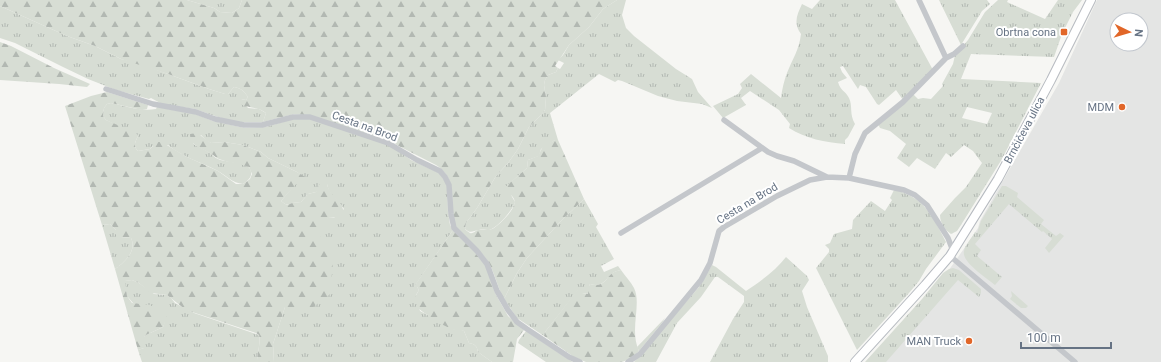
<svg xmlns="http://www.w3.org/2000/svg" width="1161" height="362" font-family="Roboto,sans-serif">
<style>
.built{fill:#e4e5e4;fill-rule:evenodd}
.grass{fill:url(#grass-tufts);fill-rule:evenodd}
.forest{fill:url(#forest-firs)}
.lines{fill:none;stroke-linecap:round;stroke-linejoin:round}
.secondary-casing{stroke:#b6bac0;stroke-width:10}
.street{stroke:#c4c7cb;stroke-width:5.5}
.secondary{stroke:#fff;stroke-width:8}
.poi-dot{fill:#e16628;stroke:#fff;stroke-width:1.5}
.labels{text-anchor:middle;stroke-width:4;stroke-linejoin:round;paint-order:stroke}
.poi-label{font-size:11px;fill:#667384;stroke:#fff;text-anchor:end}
.street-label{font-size:11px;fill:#667384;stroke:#fff}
</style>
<defs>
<pattern id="grass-tufts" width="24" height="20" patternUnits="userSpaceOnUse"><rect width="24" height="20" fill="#d7ddd4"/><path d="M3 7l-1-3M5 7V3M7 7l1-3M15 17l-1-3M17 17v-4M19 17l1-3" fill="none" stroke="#b2b8b2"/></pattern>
<pattern id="forest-firs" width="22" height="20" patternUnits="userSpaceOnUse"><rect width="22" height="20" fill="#d7ddd4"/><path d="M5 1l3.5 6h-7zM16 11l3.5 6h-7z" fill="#b2b8b2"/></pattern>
</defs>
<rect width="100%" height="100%" fill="#f6f6f3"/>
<path class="built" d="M1097,0H1161V362H884L963,250L978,228L980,221L1059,83ZM1117,20H1141V44H1117Z"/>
<path class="grass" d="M187,0H242L239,8L232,13L220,12L214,8Z
M617,0H626L622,15L626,28L634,36L676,69L692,79L698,92L712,108L702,104L677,101L658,96L622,81L618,80L615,82L599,74L550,113L558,140H555L541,149L539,156L528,160L527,168L509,184L511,195L515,202C513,210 497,228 489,230C486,230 482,229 479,230C472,231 471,234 465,229L466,223L477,208L496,176L508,163L518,149L529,127L541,115L545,110L546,97L544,85L545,80L548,75L556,72L558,68L560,69L564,63L558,60L563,55L569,45L589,27L603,9Z
M820,0H895L933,70L903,100L896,90L879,105L877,104L866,87L860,85L858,89L843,66L840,67L842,72L847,78L838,82C841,92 845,90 849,98C853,106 849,114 855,124L848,137L845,140V144C825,142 806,139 789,128L790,124L779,110L750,91L741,98L746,105L723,118L713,106L738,94L742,88L740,84L751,74L781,98C782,89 784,81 787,73C793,58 799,50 801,34C793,23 797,15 802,4L812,9Z
M939,0H987L990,4L982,11L961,45Z
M998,0H1008L1007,2L1045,19L1058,0H1082L1073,12L1062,34L1054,57L971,54L961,79L1041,83L1002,159L961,225L957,231L951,234C945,230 940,223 940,215L955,198L966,187L982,163L973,151L964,145L951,157L946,153L935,169L917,158L909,167L897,158L906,144L890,131L880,128L878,124L913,94L918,99L923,98L931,99L943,86L942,84L953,64L955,55L968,40L985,12ZM967,107L992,113L987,124L962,118Z
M0,6L67,36L95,46L121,59L135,62L209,89L225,94H228L234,87C241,88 244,91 248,97L246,100L241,99L248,108L259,109L266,113L263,122H234L212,115L195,109L162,104L151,98L149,99L116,90L88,79L63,67L15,43L0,38Z
M111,103C125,106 142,112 156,109L157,107L195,114L213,121L245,128L266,127L293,119L307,118L392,146L411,160L439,173L447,184L448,212L450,225L453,230L414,287H417L419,290L416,295L420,311L455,330L459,329L464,331L469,343C475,344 477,346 478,352L492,362H274L273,344L285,307L315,232L328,218H334L344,209C338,200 328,194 327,184L316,192L308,194L301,202L292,203L289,205L285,204L281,201L297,182H311L297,172L268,158L261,152L243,145L224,142L211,143L207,141L201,135L193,144C199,147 205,150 210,153C213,155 215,158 218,159C226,163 251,161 251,172C252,178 247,181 243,184C232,183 227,176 218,171C201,162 182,157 168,145L153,146L150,149L138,151C133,146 135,142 138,136L106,120L103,116L104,108L107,104Z
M1002,186H1006L1018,193L1017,197L1044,220L1041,224L1056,236L1060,233L1064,236L1049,253L1045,248L1052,239L1043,231L1042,232L1009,204L975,244L981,250L977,256L1002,277L995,285C987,278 961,262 964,251C965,245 972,238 975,232L977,233L981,221Z
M894,190C924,196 933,217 946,242L926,269L919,281L909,293L857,350L816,268L829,252V249L825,245L830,243L834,234L852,229L853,220L871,201L885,211L892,200L890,198Z
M584,199L598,224L596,227L614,259L601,266L604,272L618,266L621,270C605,272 608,289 590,284L589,286V294L582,293L579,289L545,332L544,336L517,318L504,299L517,273L527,258L561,221Z
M110,224L116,230L121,237L131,238C137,251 125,262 115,269L102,225Z
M786,257L807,276L809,280L802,291L807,307L828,356V362H710L733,319L744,302V296L718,277H715L701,297L677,323L656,362H634L699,287L712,265L716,267L746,291C760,282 776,270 786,257Z
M953,268L959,270L981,289V293L979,297L958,280L886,362H865L922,299L943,273L949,269Z
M132,280L139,283L154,294L167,295L171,298L175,303L194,313L259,335C261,342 257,354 257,362H142L138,350L144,348V337L146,335L163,327L165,321L133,303L127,296L124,281Z
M1011,291L1028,306L1026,308H1021L1010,299L1012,296Z
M665,318L662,323L639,351L637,347Z
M526,331L571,361L573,362H546L518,343L519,340Z"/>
<path class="forest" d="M0,0H187L214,8L220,12L232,13L239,8L242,0H617L603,9L589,27L569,45L555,66L558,68L556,72L548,75L545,80L544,85L546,97L545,110L541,115L529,127L518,149L508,163L496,176L477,208L466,223L465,229C466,230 468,232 470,233C473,234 475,231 478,230C484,229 489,231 494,228C501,223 518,207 514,199C512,194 507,194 504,191V188L527,168L528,160L538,156L543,146L555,140H558L584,199L561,221L527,258L517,273L504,299C497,287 495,272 487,260C479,248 464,240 457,229C444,208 464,184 436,165L383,138L340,126L314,116L294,114L263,122L266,113C259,107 248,108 240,104L239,101L241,99L246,100L248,97C244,91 241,88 234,87L228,94H225L209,89L168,74L121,59L95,46L67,36L0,6Z
M0,42L11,46L54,68L90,84L87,87L59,84L0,80Z
M107,92L148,105L147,109L142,110L111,103L107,104L104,108L103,116L106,120L136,133L138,136C135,142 133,146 138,151L150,149L158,142H162L185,156L218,171L236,184H243L250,179L252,174L249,167C239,163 229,163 219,159C216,158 214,155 211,154C203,148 190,147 190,134L197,133L211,143L224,142L243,145L261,152L268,158L297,172L310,180L312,183H297L281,201L285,204L288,205L292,203L301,202L308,194L316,192L320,183L324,182L327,184C329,197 350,205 341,217L328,218C327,227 324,229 316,232L334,251L330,294L307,312L285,307L273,344L274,362H257C257,354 261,342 259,335L256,333L186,310L167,295L151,293L139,283L132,280L125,281L127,296L132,303L150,305L166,314L167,318L163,327L146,335L144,337V348L138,350L115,269C125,262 137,251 131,238L121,237L116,236V230L110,224L102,225L65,106L91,96Z
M453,230L474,251L486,266L495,293L508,316L524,330L517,339L513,362H492L478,352C477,346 475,344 469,343L464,331C461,330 459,330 455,330C448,329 423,313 418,308L415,297L419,290L417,287L413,288Z
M621,270C625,276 631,282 634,288C642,304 629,330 639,351L632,358L622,362H586L574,357L544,336L545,332L579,288L582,289V293L588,294L589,286L590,284C609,289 604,272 621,270Z"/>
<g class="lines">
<g class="secondary-casing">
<path id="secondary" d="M855,362L925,285L950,256L998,179L1051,80L1091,0"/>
</g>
<path class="street" d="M919,0L946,58
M106,89L153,104L196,112L215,119L244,125H262L293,117H310L388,143L417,160L440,171L445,177L449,185L451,214L454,228L477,251L487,264L497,291L508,310L517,322L527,329L569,357L580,362
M724,120L768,152L777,156L794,161L827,177
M849,178L855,154L865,133L903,102L946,58L954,54L963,46
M621,233L762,148
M950,256L1075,362
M628,362L640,354L701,280L710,263L719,231L724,227L777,196L810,180L827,177L849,178L904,190L915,195L927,205L948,238L953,251"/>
<use href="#secondary" class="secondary"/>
</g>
<g class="poi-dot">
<rect x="1060" y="28" width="8" height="8" rx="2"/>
<circle cx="1122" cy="107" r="4"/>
<circle cx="969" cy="341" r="4"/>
</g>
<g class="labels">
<g class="poi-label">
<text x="1056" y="36">Obrtna cona</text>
<text x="1114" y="111">MDM</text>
<text x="961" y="345">MAN Truck</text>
</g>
<g class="street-label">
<text transform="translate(365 126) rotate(20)" y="4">Cesta na Brod</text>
<text transform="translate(1024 130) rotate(-62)" y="4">Brnčičeva ulica</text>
<text transform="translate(747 203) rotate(-31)" y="4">Cesta na Brod</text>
</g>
</g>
<g transform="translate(1129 32) rotate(95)"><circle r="19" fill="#ffffff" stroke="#c2c7ce"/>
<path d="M0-3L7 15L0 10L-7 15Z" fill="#e16628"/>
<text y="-6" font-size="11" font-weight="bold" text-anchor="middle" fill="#667384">N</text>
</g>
<path d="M1021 342v6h90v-6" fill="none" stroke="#667384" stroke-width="2"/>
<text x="1027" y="342" font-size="12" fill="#667384" stroke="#ffffff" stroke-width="3" paint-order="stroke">100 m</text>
</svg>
